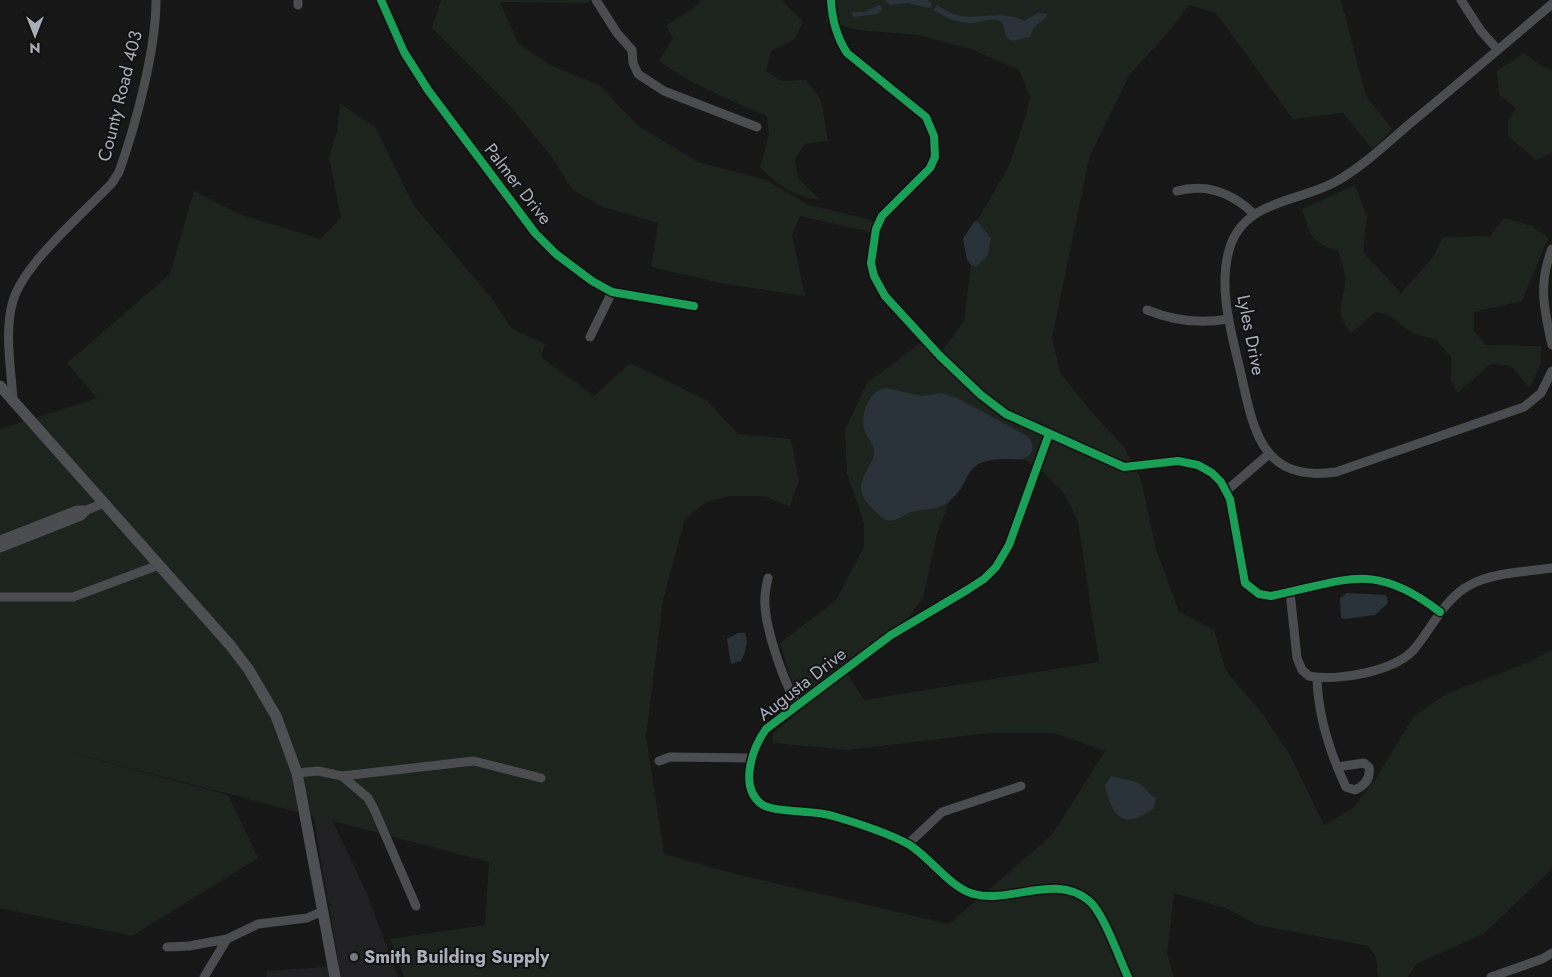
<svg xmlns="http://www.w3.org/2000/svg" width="1552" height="977" font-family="Jost,sans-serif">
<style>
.built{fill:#212123}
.green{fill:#1d241e;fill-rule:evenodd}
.water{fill:#2a3239}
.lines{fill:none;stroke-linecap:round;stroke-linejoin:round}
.minor{stroke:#4b4c50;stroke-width:9}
.major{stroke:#4d4f52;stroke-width:11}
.cycleway-casing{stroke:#111113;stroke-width:11}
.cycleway{stroke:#1a9f57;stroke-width:8}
.poi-dot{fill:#757880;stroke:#111113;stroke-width:2}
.labels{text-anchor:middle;stroke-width:4;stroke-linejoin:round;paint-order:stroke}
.street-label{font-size:18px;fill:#a8adb8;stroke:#111113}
.poi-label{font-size:18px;font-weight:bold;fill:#a8adb8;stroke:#111113;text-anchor:start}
</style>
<rect width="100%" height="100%" fill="#171717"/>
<path class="built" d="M325,806L366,891L398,977H266L267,971L339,966L312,807Z"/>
<path class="green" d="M441,0H593L586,3L500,2L518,43L552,66L599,85L638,126L698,162L766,180L809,205L871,220L883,227C879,239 873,256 877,268C888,302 920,326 943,350L964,321L971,265L967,259L963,239L974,222L977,221L1009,166L1025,118L1030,97L1019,70L973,50L919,35L858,30L826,22L827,0H1341L1366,96L1393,130L1372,149L1343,113L1293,119L1216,13L1189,5L1172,28L1130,74L1090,155L1052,338L1060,372L1088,408L1124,447L1141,479L1156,549L1179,612L1214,630L1226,671L1261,712L1290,755L1324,825L1353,808L1376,778L1414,716L1448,693L1529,662L1552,650V869L1483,934L1416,964L1408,977H1378L1376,957L1368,946L1258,925L1228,909L1174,893L1167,954L1174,977H404L390,939L485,925L489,862L57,749L228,795L258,858L132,936L0,908V429L97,398L67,363L170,274L194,191L239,214L320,239L341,218L329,157L337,132L340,104L375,127L414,206L493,300L511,328L545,344L541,357L594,396L630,363L706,400L738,434L791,439L799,480L790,507L764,496H729L705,503L685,519L663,600L646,736L664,854L736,874L949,924L1052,835L1105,751L1054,733H989L848,750L773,743V733L801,710L780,643L836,600L864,547V523L847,473L845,430L867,383L920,343L880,298L867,266L870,232L800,216L792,235L805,296L725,284L651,267L658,223L603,207L572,189L551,156L511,107L432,28ZM997,459H1023L1043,472L1063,492L1078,521L1099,662L864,700L842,665L908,618L923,598L937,534L949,502L960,488L967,474L976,466L983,461Z
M701,0H781L803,21L795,39L771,51L766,71L782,81L806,80L821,100L828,141L805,144L795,159L798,178L819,199C796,199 776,183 760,168L769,134L767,116C730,100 692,85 659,61L673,38L666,26L695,7Z
M1524,53L1540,65L1552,70V153L1536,160L1508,136V121L1516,108L1499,95L1497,71Z
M1355,185L1367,217L1363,252L1401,293L1433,257L1443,237L1490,236L1504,218L1532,226L1548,238L1522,301L1474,312V330L1485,345L1541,346V363L1530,388L1511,366L1491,364L1457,393L1451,380V357L1436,340L1413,333L1388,315L1376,312L1351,333C1332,307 1344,308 1345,282C1346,272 1341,260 1338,251C1310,242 1311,236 1302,209Z"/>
<path class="water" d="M885,0H928L933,5L929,8L907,3L890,5Z
M879,5L883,8L878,14L853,17L852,12H864Z
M937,5C945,10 953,15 962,16C983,19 1005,10 1024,21L1038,13L1047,14L1046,18L1034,27L1030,37L1012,41L1007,38L1002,22C991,16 982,23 971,23C957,23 945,17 933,10Z
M977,221L991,238L988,255L977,266L971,265L967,259L963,239L974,222Z
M887,388L921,396L941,393L957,398L1027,436C1035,443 1035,455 1023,459C1019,460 1013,459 1008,459C958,459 976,481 948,502C937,511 925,508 912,512C904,514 896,523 887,520C882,518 876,512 872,508C845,484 877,466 874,450C873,442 866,437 864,429C861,412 869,390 887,388Z
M1347,593L1386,595L1388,603L1375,615L1345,619L1341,618L1340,598Z
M738,633H745C749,641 745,654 741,661L731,664L727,639Z
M1111,776C1119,779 1130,779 1138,783C1146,786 1148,795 1156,798L1154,808C1124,831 1112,817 1105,785Z"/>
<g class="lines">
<path class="minor" d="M381,0L404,52L428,90L535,233L556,254L592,281L612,292L694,306
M596,0L617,33L632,50L633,63L638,74L664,91L757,127
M831,0C832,20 836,36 847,53L926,117L934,136L935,157L930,168L882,216L876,229L871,263L874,276L885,296L940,356L981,395L1006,414L1124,467L1178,461L1198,465L1212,473L1221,482L1230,499L1245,583L1259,594L1271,596C1346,581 1373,560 1440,612
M1461,0L1481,31L1498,50
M1552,4C1506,43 1459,83 1413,121C1388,142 1364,166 1335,182C1299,202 1245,200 1230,247C1217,288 1232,334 1241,374C1245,391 1248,409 1254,425C1268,466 1295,478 1336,472L1524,407L1541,393L1552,371
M298,5V0
M1177,191C1206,183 1232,193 1253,213
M1552,249C1538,283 1544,310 1552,345
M1147,310C1174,321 1200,324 1228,319
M590,337L612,292
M13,400C11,369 4,331 13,301C24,263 84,213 112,183L119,172C136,124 156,50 156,0
M1049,434L1009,545L996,567L984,579L967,590L891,635L766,729C753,747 739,785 760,803C773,814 813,809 833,816C857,823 886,832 908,844C929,856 950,888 974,894C1010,904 1055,873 1088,900C1103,911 1119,958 1128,977
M1226,491L1269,454
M0,540L77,510H87L104,503
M0,548L81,516L87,510
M768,578C766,587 764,595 765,605C766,630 784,684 798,705
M1290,592L1297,658L1302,670L1309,676C1337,682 1398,671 1416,647C1433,626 1445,598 1470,585C1494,572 1526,572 1552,568
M0,597H73L159,565
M1317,678C1318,716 1330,753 1346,787L1355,790C1364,786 1371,779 1369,767L1364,763L1337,767
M659,761L670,757L753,758
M297,773L318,771L342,776L474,761L541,778
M342,776L368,798L374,809L416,906
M908,844L942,812L1021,786
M167,947L189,946L227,939L258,924L307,918L323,911
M204,977L227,939
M1491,977L1542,959L1552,953"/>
<path class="major" d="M0,386L230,645L249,670L276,716L297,773L335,977"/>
<g class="cycleway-casing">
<path id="cycleway" d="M381,0L404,52L428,90L535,233L556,254L592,281L612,292L694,306
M831,0C832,20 836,36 847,53L926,117L934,136L935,157L930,168L882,216L876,229L871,263L874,276L885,296L940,356L981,395L1006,414L1124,467L1178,461L1198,465L1212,473L1221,482L1230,499L1245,583L1259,594L1271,596C1346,581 1373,560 1440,612
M1049,434L1009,545L996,567L984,579L967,590L891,635L766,729C753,747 739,785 760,803C773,814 813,809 833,816C857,823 886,832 908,844C929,856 950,888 974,894C1010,904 1055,873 1088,900C1103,911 1119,958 1128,977"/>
</g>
<use href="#cycleway" class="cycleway"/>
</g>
<circle class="poi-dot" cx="354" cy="957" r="5"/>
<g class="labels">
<g class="street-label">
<text transform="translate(120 96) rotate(-76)" y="6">County Road 403</text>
<text transform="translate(518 184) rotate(52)" y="6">Palmer Drive</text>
<text transform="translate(1251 335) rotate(79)" y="6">Lyles Drive</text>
<text transform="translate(802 684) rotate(-38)" y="6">Augusta Drive</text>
</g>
<g class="poi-label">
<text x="364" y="963">Smith Building Supply</text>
</g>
</g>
<g transform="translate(35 35) rotate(180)" stroke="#111113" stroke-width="4" paint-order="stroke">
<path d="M0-4L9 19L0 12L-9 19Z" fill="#a8adb8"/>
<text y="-8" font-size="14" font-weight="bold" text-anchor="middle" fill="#a8adb8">N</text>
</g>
</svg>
